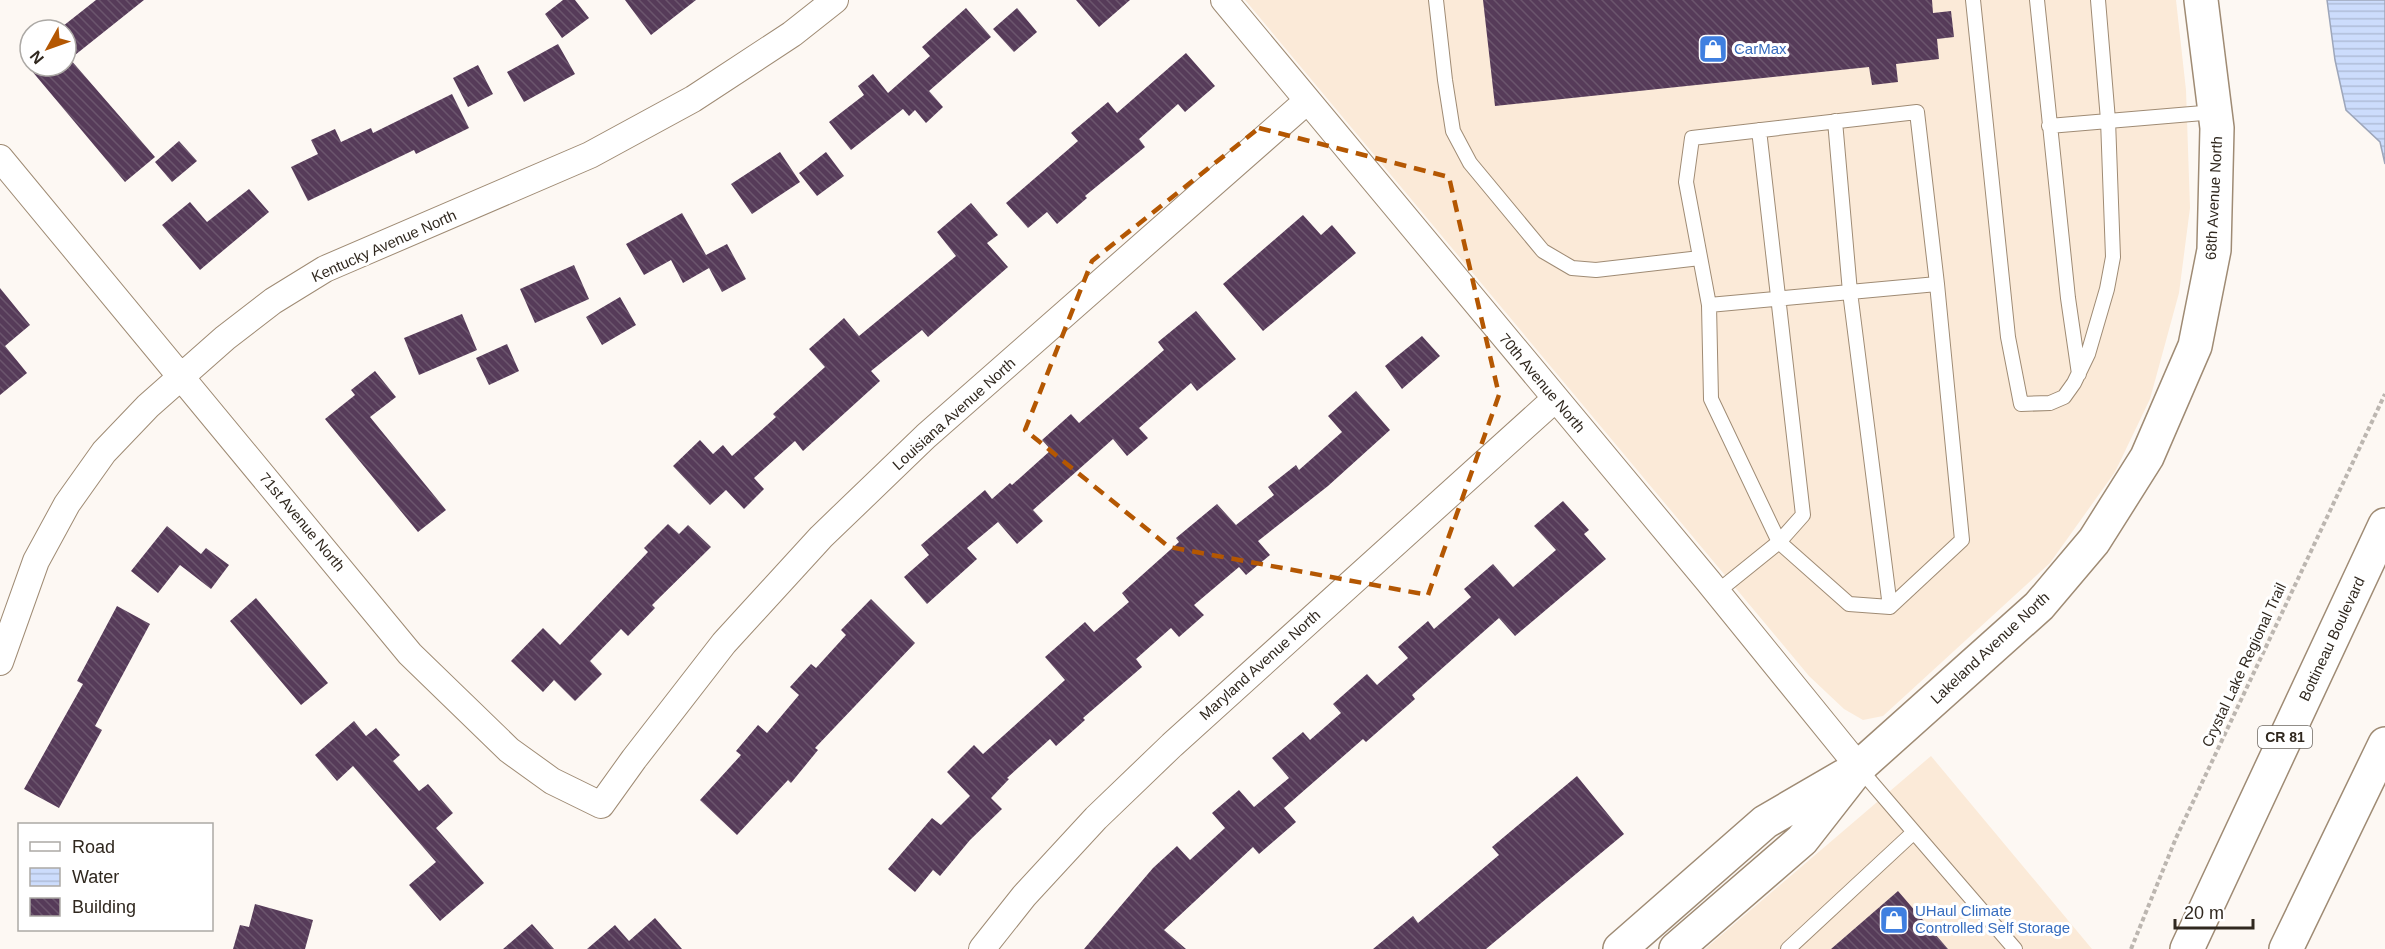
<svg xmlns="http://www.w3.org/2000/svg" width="2385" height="949" font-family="Arial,sans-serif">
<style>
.built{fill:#fbead8}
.water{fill:url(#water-rules);stroke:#9da6ba;stroke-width:1.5}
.building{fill:url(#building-back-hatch)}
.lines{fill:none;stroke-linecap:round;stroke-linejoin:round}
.service-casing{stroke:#9f8b74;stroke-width:16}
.minor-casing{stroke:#9f8b74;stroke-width:28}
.tertiary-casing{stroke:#9f8b74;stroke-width:36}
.trunk-casing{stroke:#9f8b74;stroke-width:36}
.path{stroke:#bcb6b0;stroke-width:4;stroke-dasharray:4.5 3;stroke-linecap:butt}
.service{stroke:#fff;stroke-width:14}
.minor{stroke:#fff;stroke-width:26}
.tertiary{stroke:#fff;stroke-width:33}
.trunk{stroke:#fff;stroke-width:33}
.marked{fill:none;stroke:#b45702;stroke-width:4.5;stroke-dasharray:12 8;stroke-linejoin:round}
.labels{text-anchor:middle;stroke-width:6;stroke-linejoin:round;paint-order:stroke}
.shield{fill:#fff;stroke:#6e6862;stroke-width:1.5}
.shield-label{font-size:14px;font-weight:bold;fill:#30281f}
.shop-label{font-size:15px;fill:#366cbe;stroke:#fff;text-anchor:start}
.street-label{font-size:15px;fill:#30281f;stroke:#fff}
</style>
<defs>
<pattern id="water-rules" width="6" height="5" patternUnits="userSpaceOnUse" patternTransform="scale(1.5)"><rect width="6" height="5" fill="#ccdcfc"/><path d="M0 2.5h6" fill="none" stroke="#b0bdd8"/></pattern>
<pattern id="building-back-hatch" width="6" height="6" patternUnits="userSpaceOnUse" patternTransform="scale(1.5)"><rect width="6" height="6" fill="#563b59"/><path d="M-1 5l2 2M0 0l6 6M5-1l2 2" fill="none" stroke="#6b556d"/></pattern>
</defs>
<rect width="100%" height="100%" fill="#fdf8f3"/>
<path class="built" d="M1245,0H2176L2186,90L2190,208L2179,293L2150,399L2115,472L2050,563L1883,716L1863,720L1844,709L1809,676Z
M1931,756L2092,949H1705Z"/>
<path class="water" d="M2327,0H2385V164L2380,142L2346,110L2335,60Z"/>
<path class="building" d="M96,0H144L70,59L155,157L125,182L26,64L30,60V66H66V30H58Z
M563,0H575L589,18L562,38L545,14Z
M625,0H696L651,35Z
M1076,0H1130L1099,27Z
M1483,0H1932L1933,13L1951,11L1954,37L1937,39L1939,59L1896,64L1898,82L1872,85L1869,67L1495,106Z
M966,8L991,37L929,91L943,107L926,123L915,110L909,116L903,109L851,150L829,122L864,95L858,86L873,74L888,93L930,56L922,47Z
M1017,8L1037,32L1014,52L993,29Z
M558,44L575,74L524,102L507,72Z
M1186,53L1215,86L1185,112L1178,104L1139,139L1145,147L1085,196L1087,198L1057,224L1047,212L1028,228L1006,203L1078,141L1071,133L1108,102L1117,113Z
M478,65L493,94L468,107L453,78Z
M452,94L469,128L416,154L414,150L308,201L291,167L318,154L311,140L335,129L341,142L371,128L373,133Z
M179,141L197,161L172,182L155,162Z
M780,152L800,182L752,214L731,184Z
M826,152L844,176L817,196L799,173Z
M249,189L269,212L200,270L162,225L190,202L207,222Z
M971,203L998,235L987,243L1008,267L928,337L922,330L871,371L880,381L803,451L795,441L754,478L764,489L744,509L726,490L710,505L673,466L700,440L713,454L723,445L732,456L776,417L773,414L825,367L809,349L844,318L859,336L956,256L937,232Z
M682,213L706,255L727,244L746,279L722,292L709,268L683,283L671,260L644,275L626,244Z
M1303,215L1321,235L1332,225L1356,253L1263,331L1223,284Z
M574,265L589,299L535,323L520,289Z
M0,288L30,325L5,346L27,373L0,395Z
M620,297L636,325L602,345L586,317Z
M1196,311L1236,359L1197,391L1191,383L1139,428L1148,438L1127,456L1113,439L1033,510L1043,521L1017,544L998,522L967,548L977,559L927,604L904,577L929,555L921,545L985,490L992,499L1010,483L1012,485L1051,450L1042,440L1071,414L1079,423L1164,350L1158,342Z
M462,314L477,350L419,375L404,338Z
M1422,336L1440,356L1402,389L1385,366Z
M507,344L519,371L489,385L476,358Z
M375,371L396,397L370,417L446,510L418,532L325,419L355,395L351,390Z
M1356,391L1390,430L1328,486L1258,541L1270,555L1246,575L1239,567L1194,605L1204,615L1179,637L1171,628L1136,659L1142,667L1083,718L1085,720L1056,746L1050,739L1007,778L1009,779L991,798L1002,809L970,840L940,876L933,870L915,892L888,869L932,818L941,825L970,796L947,772L974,745L983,754L1065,680L1045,657L1085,622L1094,632L1129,602L1122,593L1179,542L1176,538L1217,504L1236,525L1274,495L1268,487L1296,465L1299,470L1342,432L1328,416Z
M1563,501L1589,530L1584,534L1606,559L1515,636L1499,618L1412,695L1415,699L1366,742L1363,739L1284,808L1296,822L1259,854L1253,847L1164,930L1186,949H1084L1153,868L1177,846L1190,860L1225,828L1212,813L1239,790L1254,807L1289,778L1272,758L1303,732L1310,740L1341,713L1333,704L1367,674L1377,685L1408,658L1398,647L1428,621L1434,629L1471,597L1464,589L1493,564L1513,587L1556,550L1534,526Z
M668,524L679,534L688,525L711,547L652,605L655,608L628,636L621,629L590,661L602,674L575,701L554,680L543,692L511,661L543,628L560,645L648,552L644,548Z
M167,526L201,554L206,548L229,565L211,589L180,565L158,593L131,571Z
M256,598L328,683L301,705L230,621Z
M871,599L915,643L815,748L818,750L791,783L788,780L737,835L700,800L741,755L736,751L758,725L767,733L799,695L790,687L811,664L816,668L846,635L841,630Z
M117,606L150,624L95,726L102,730L59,808L24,789L83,684L77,681Z
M354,721L366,736L376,728L400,755L393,761L419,791L428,784L453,813L436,828L484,883L440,921L409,885L436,862L353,766L337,781L315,755Z
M1577,776L1624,834L1486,949H1373L1413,916L1418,923L1499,855L1492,847Z
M1898,891L1948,949H1831Z
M255,904L313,920L305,949H233L240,925L249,927Z
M655,918L682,949H587L615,925L629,941Z
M532,924L554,949H503Z"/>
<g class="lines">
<g class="service-casing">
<path id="service" d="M1436,0L1445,80L1453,131L1470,163L1543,251L1572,268L1596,270L1700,258
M1973,0L2008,337L2021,404L2050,403L2064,397L2074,383L2088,354L2107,289L2113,257L2108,120L2098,0
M2037,0L2068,298L2079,374
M1835,121L1850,292L1890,607
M2049,126L2215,112
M1709,305L1686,182L1692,138L1917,112L1937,284
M1717,592L1779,542L1849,604L1890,607L1962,540L1937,284C1861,291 1785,298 1709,305L1711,399L1779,542L1803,515L1759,130
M1859,768L1914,832
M1788,949L1914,832L2015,949"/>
</g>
<g class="minor-casing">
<path id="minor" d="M1224,0L1708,581L1859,767
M0,158L410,654L509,750L552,781L601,805L634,759L724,643L821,537L926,436L1307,101
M0,662L36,561L67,504L104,452L148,406L225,338L273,301L325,269L590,155L693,99L792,34L835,0
M982,949L1024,896L1096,818L1172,745L1555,399"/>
</g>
<g class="tertiary-casing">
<path id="tertiary" d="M1620,949L1765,822L1844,776
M1676,949L1802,840L1859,767L2039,606L2094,541L2147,457L2195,346L2214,250L2217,128L2201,0"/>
</g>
<g class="trunk-casing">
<path id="trunk" d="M2187,949L2385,525
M2286,949L2385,744"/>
</g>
<path class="path" d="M2131,949L2176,838L2385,394"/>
<use href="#service" class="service"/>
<use href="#minor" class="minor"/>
<use href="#tertiary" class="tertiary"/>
<use href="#trunk" class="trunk"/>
</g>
<path class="marked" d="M1259,128L1449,177L1499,395L1428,595L1169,547L1025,430L1092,261Z"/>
<defs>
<g id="shop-square" transform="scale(1.5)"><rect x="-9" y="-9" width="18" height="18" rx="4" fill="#3f7fe0" stroke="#fff"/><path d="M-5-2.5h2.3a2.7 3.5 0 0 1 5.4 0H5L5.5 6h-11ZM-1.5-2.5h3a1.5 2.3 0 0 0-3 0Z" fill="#fff"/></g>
</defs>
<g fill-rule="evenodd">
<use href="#shop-square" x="1713" y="49"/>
<use href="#shop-square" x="1894" y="920"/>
</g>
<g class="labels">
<rect class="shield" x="2258" y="726" width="54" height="22" rx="4.5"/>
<g class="shield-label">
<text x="2285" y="742">CR 81</text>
</g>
<g class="shop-label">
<text x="1734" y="54">CarMax</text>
<text x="1915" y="916">UHaul Climate<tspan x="1915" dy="17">Controlled Self Storage</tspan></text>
</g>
<g class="street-label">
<text transform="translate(2214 198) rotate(-87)" y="5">68th Avenue North</text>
<text transform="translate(384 246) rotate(-24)" y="5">Kentucky Avenue North</text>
<text transform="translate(1542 383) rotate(50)" y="5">70th Avenue North</text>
<text transform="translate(954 414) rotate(-42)" y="5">Louisiana Avenue North</text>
<text transform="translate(302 522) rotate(50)" y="5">71st Avenue North</text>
<text transform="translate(2332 639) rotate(-65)" y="5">Bottineau Boulevard</text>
<text transform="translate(1990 648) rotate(-43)" y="5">Lakeland Avenue North</text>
<text transform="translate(1260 665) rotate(-42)" y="5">Maryland Avenue North</text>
<text transform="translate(2244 665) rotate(-65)" y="5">Crystal Lake Regional Trail</text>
</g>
</g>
<rect x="18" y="823" width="195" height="108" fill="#ffffff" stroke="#aca9a5" stroke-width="1.5"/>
<rect x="30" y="842" width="30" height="9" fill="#ffffff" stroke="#aca9a5" stroke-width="1.5"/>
<text x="72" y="853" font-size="18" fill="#30281f">Road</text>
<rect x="30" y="868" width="30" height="18" fill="url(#water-rules)" stroke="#aca9a5" stroke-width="1.5"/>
<text x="72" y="883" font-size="18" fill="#30281f">Water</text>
<rect x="30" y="898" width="30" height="18" fill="url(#building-back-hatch)" stroke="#aca9a5" stroke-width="1.5"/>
<text x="72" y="913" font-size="18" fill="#30281f">Building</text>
<g transform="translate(48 48) rotate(230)"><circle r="28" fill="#ffffff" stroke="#aca9a5" stroke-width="1.5"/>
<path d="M0-4.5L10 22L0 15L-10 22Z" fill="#b45702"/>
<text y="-9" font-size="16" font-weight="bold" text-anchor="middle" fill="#30281f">N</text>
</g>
<path d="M2175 919v9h78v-9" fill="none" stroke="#30281f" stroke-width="3"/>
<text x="2184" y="919" font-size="18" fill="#30281f" stroke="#ffffff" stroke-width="4.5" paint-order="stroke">20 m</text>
</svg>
